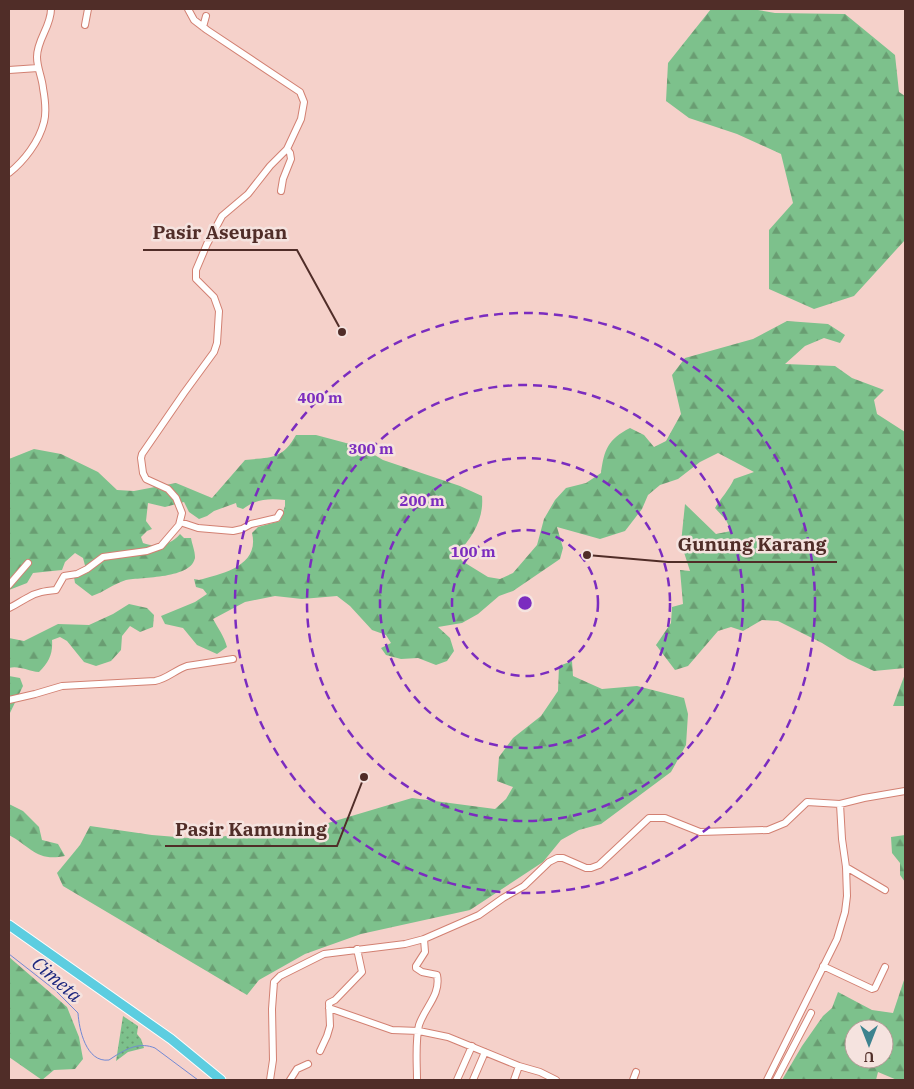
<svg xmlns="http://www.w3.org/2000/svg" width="914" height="1089" font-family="'IBM Plex Serif',serif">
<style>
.grass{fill:url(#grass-dots)}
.forest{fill:url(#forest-firs);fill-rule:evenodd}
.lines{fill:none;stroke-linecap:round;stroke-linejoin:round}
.stream{stroke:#7289d4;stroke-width:1}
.minor-casing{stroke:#d28072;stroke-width:8}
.highway-casing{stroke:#fff;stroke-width:11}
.minor{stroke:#fff;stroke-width:6}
.highway{stroke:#5ccde0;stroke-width:9}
.ring{fill:none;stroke:#7b2cbf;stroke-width:2.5;stroke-dasharray:9 6}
.labels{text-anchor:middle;stroke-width:5;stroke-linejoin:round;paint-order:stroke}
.water-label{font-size:19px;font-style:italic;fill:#1b267e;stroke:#f5e3df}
.centre{fill:#7b2cbf;stroke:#f5e3df;stroke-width:2.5}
.ring-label{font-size:15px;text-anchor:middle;font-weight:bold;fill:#7b2cbf;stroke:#f5e3df;stroke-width:5;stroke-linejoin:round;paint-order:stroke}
.leader{fill:none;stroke:#502d28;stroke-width:2}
.callout-dot{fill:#502d28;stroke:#f5e3df;stroke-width:2}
.callout-label{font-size:19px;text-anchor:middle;font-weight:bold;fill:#502d28;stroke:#f5e3df;stroke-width:5;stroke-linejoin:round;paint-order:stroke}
</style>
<defs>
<pattern id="grass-dots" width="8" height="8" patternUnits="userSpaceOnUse" patternTransform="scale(1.25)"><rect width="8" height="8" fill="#7dc18c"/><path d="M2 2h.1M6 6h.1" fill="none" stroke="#699d72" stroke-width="1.8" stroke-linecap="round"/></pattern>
<pattern id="forest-firs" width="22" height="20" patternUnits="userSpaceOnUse" patternTransform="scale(1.25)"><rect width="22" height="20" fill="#7dc18c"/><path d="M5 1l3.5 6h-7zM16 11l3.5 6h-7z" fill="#699d72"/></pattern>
</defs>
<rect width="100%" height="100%" fill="#f5d1ca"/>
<path class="grass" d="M123,1016L138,1026L137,1034L141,1039L144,1048L128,1052L116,1061Z"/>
<path class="forest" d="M711,9H752L775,13L845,14L895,55L899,92L905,96V240L854,296L814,309L769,289V230L793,203L781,154L737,134L689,118L666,101L668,63Z
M787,321L828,324L845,335L840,343L824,338L805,346L785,364L835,366L852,378L884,390L874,400L877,414L905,432V668L874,671L848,659L822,643L778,621L762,620L743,631L731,627L718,631L688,666L675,670L656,645L671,623L672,607L683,604L680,570L690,571L681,543L685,504L716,534L731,531L726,520L715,508C721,498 729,490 734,479L754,472L718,453L700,462L678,479L660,485L648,495L642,509L625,531L600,539L557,527L563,548L560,559L513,591L499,596L478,614L462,623L438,627L450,638L454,651L447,661L436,665L418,658L401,659L386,655L381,648L391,643L386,635L372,630L350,606L337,596L302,599L275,596L245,602L213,619C218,628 224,636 227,647L217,654L197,645L183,628L165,624L161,616L195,602L207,594L203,589L196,587L194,579L199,580C222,574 260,566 252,533L258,527L280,521L285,506V500C269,498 256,499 243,509L237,507L236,503L214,511L207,516L199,519L189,512L184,502L165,507L148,503L146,521L152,529L147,531L141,537L143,543C156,548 171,545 180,534L184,538H191C192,544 195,551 195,557C193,579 141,577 126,580C113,584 104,592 92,596L75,583L74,577L87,573L83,558L75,553L65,562L62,570L33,573L27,583L9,590V459L34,449L61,454L98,472L117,490L134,491L176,483L212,498L245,460C271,457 282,460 296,435H316L361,447L383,460L460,486L482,496C484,519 473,536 458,553L462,561L488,577L500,579L513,573L537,545L544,519L555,500L566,488L586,483L601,473C604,450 608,439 630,428L644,435L654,447L666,441L681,414L672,375L685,358L753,339Z
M129,604L147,608L154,615L153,627L140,632L130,626L122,636L121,650L111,661L96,666L84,662L67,641L60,637L52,640C53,654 49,662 39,672C28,671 18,665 9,668V638L24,641L58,624L89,625L113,614Z
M572,661L573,676L602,689L637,686L684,698L688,714L686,745L671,772L601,824L579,830L561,840L543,862L470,910L361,934L305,954L259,980L247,995L63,886L57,873L80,845L90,826L152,835L201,839L277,830L308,829L412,798L495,809L506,799L513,787L497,781L499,757L513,738L541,716L558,691L559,666Z
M905,674V706H893Z
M9,676L20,678L23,686L9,715Z
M9,804L23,811L39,827L42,840L58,844L65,856C37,862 31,847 9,835Z
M905,835V882L900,875V863L892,853L891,837Z
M9,957L67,1007L79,1037L83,1059L75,1069L54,1070L42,1080L9,1057Z
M905,977V1080H897L878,1072L876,1080H782L802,1046L823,1016L832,1008L838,992L872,1010L893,1013ZM854,1029H884V1059H854Z"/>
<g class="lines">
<path class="stream" d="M9,954L55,990L78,1013C79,1029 86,1063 109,1060C111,1059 113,1057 115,1056C128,1048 140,1042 155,1048L198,1080"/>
<g class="minor-casing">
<path id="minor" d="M85,25L88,9
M203,27L206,16
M9,70L38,68
M9,173C24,161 39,142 44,122C47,111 45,99 43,88C42,77 37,68 37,57C37,39 51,27 51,9
M281,191L283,179L291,159L290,153L287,149
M180,522L198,528L233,531L242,529L251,524L277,518L280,513
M9,585L28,563
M9,608C18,604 19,602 27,598C36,592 46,591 56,590L64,576L77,574L87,569L103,557L147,551L161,546L179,525L182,513L176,498L168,489L146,479L143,473L141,458L142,454L184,393L214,352L217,343L219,311L214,297L196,279V270L207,244L222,216L248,194L270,166L287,149L301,119L304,102L300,92L207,30L194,20L188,9
M9,700L35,694L62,686L155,681C167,679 175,670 187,666L233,659
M846,867L885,890
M823,966L872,989L875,988L885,967
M329,1008L392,1030L419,1031L448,1037L519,1066L540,1072L556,1080
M320,1051L327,1036L330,1026L329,1003L335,1000L362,972L357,949
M270,1080L273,1060L272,1009L274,982L280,976L324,954L405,944L424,939L479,915L503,898L524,886L549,862L557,858H563L586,868H591L599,865L649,818H665L700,832L768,830L785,823L807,802L840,804L864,798L905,791
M290,1080L297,1069L308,1064
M417,1080C417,1063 415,1042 419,1025C425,1007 441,995 437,975L422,972L416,968V966L425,952L424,939
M457,1080L472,1046
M473,1080L485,1052
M514,1080L519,1066
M633,1080L636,1072
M767,1080L837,939L845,912L847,896L846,867L842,839L840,804
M776,1080L811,1013"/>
</g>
<g class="highway-casing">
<path id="highway" d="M9,925L171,1039L221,1080"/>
</g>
<use href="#minor" class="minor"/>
<use href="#highway" class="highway"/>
</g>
<g class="ring">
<circle cx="525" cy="603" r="73"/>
<circle cx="525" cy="603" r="145"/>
<circle cx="525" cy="603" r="218"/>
<circle cx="525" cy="603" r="290"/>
</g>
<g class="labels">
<g class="water-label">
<text transform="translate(57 979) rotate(41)" y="7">Cimeta</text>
</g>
</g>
<circle cx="525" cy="603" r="8" class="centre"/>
<g class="ring-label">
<text x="320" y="403">400 m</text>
<text x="371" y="454">300 m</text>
<text x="422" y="506">200 m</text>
<text x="473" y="557">100 m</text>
</g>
<path class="leader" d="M342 332L297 250H143M587 555L668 562H837M364 777L337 846H165"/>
<g class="callout-dot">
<circle cx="342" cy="332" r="5"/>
<circle cx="587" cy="555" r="5"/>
<circle cx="364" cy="777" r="5"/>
</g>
<g class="callout-label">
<text x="220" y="239">Pasir Aseupan</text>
<text x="752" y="551">Gunung Karang</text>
<text x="251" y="836">Pasir Kamuning</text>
</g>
<rect width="914" height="1089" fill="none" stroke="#502d28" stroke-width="20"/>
<g transform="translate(869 1044) rotate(180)"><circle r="24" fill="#f5e3df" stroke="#b39a96"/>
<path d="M0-4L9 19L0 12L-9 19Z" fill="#3d838f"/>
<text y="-8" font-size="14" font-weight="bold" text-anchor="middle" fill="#502d28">U</text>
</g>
</svg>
